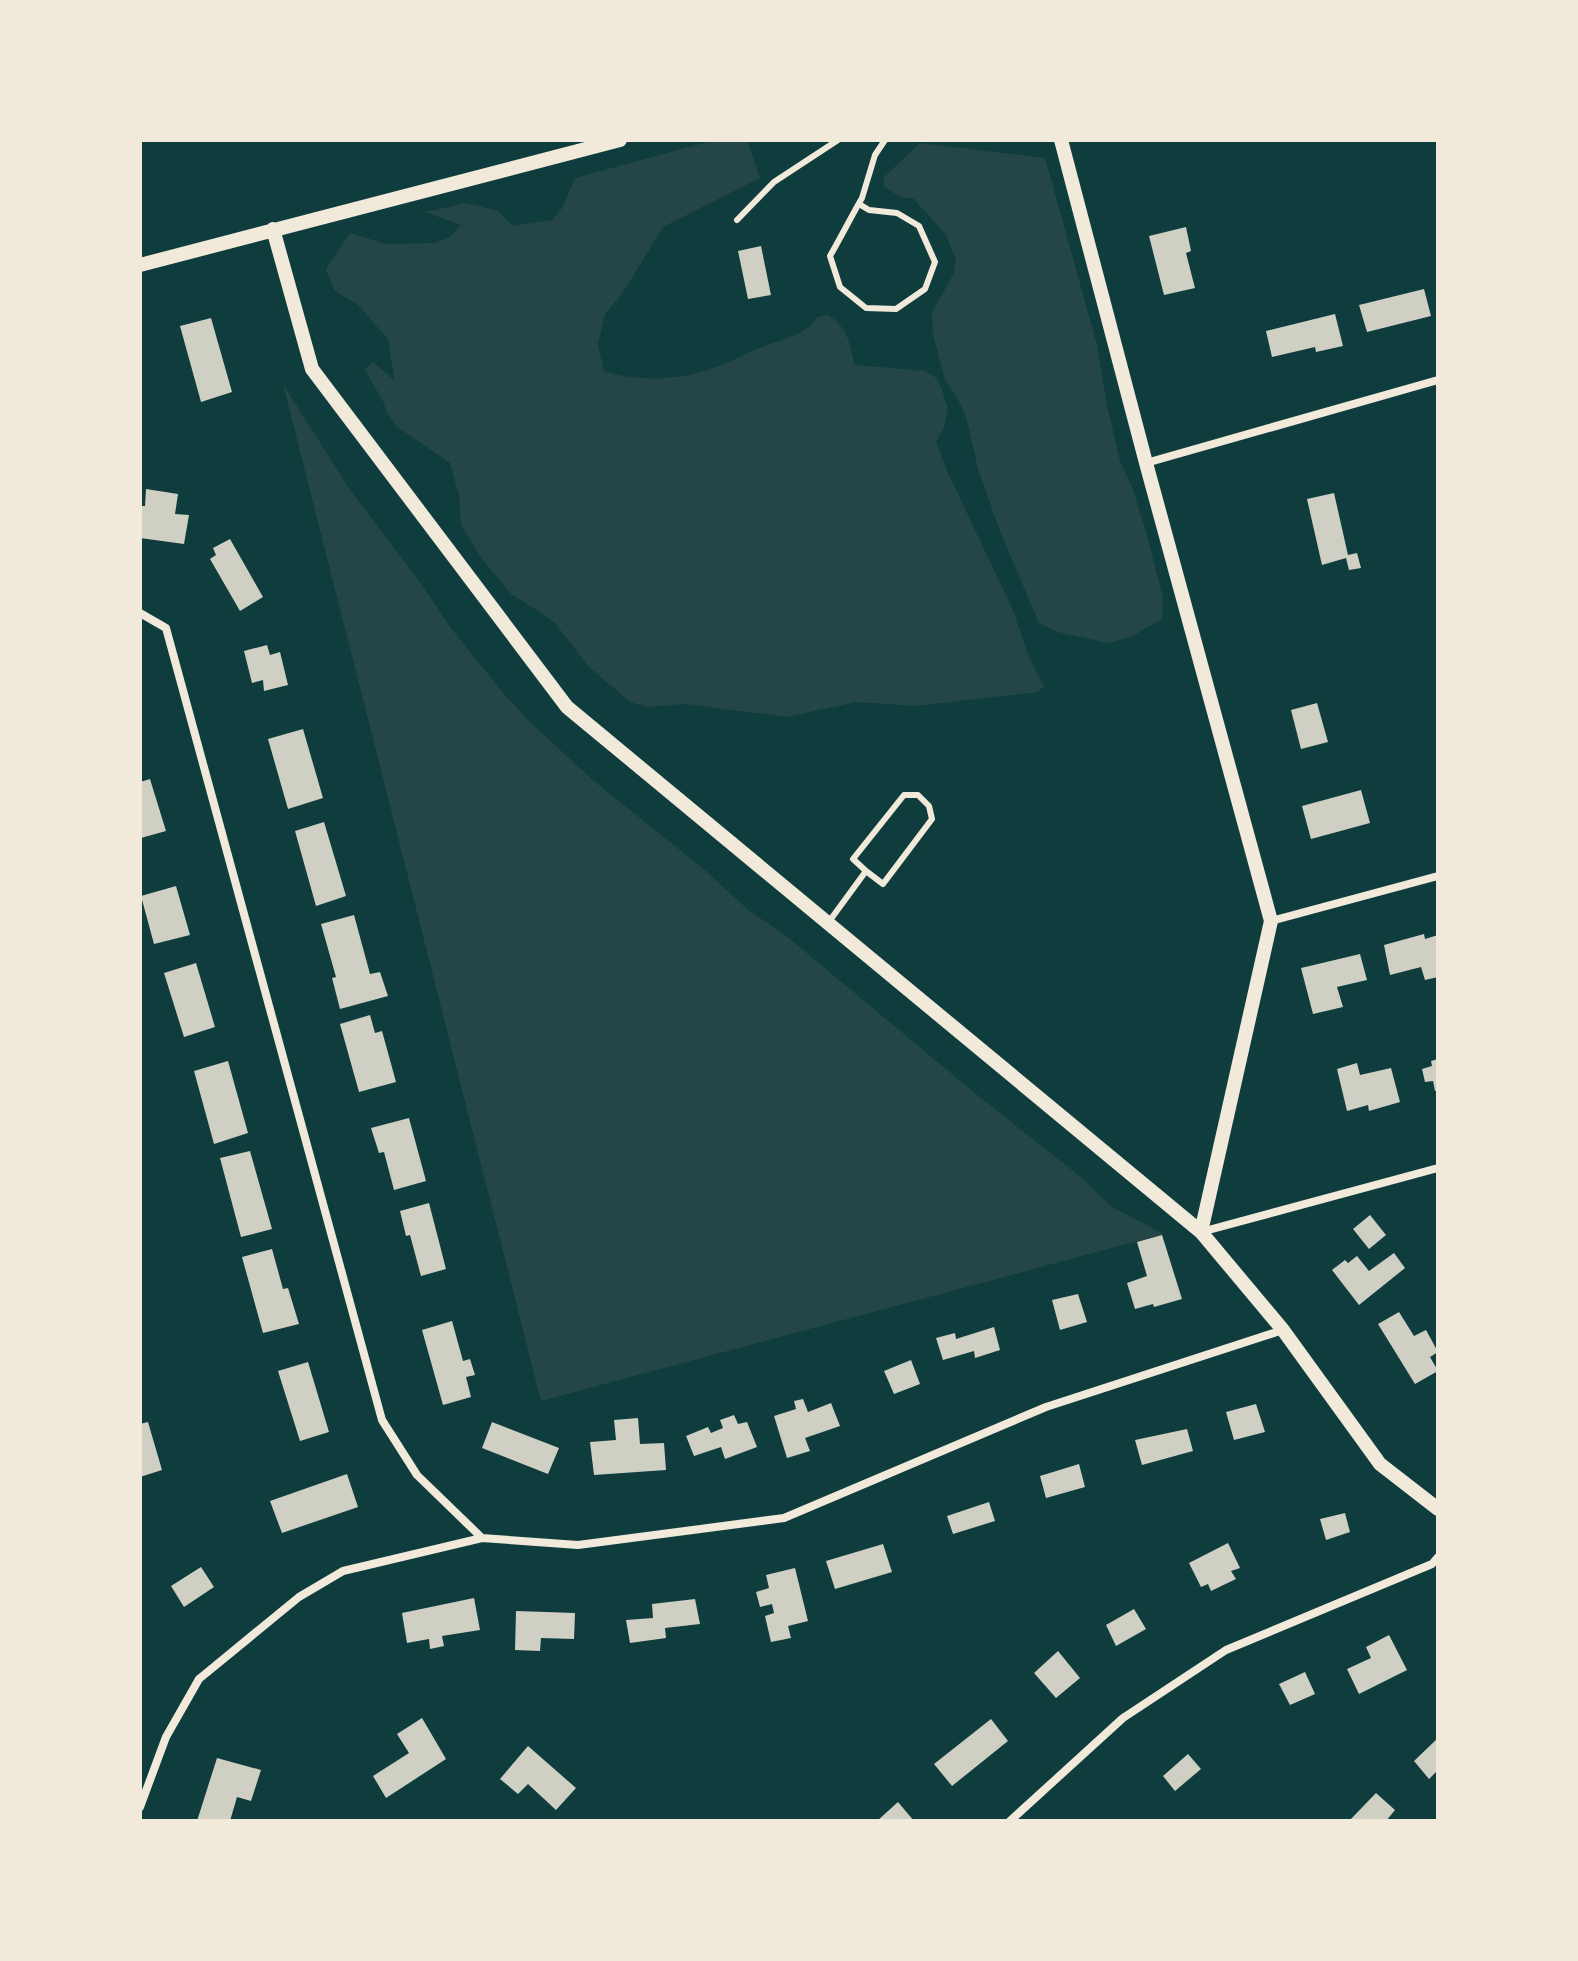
<svg xmlns="http://www.w3.org/2000/svg" width="1578" height="1961" font-family="'Open Sans',sans-serif">
<style>
.green{fill:#244646}
.building{fill:#cfcfc3}
.lines{fill:none;stroke-linecap:round;stroke-linejoin:round}
.service{stroke:#f1e9da;stroke-width:6}
.minor{stroke:#f1e9da;stroke-width:8}
.tertiary{stroke:#f1e9da;stroke-width:14}
</style>
<rect width="100%" height="100%" fill="#0f3d3e"/>
<path class="green" d="M715,140H747L760,178L663,227L622,294L605,314L598,344L604,372C638,381 673,381 708,370C727,364 746,353 765,346C784,338 806,336 817,317L828,315C849,328 849,344 855,365L925,371L938,379L948,408L944,428L936,442L948,473L1012,608L1030,660L1044,686L1038,692L916,706L856,702L787,717L685,704L647,707L630,702L589,667L555,623L543,614L511,594L482,559L461,525L459,496L450,463L396,426L387,413L383,401L365,370L373,362L395,381L388,339L358,305L334,290L326,269L350,233L386,244L433,243L449,238L461,225L425,212L466,203L498,211L512,226L552,220L563,207L575,178Z
M920,143L1045,158L1097,345L1106,401L1120,461L1132,487L1145,528L1163,598L1162,619L1131,637L1108,643L1058,632L1039,623L1001,534L978,469L967,420L957,397L945,380L933,334L932,313L954,273L956,260L946,235L913,198H902L884,187V177Z
M283,384L350,490L420,582L450,627L504,694L530,722L595,782L706,871L747,909L785,935L971,1090L1082,1178L1112,1207L1164,1234L541,1401Z"/>
<path class="building" d="M1186,227L1191,251L1186,253L1195,288L1164,295L1149,236Z
M761,246L771,295L748,299L738,251Z
M1424,289L1431,316L1367,332L1359,305Z
M1335,314L1343,346L1316,352L1315,347L1272,357L1266,331Z
M211,318L232,392L201,402L180,326Z
M146,489L178,494L175,514L189,515L184,544L140,538V506H145Z
M1334,493L1348,555L1357,553L1361,568L1349,570L1346,558L1322,565L1307,499Z
M230,539L263,597L240,611L210,559L216,555L213,548Z
M267,645L270,655L280,652L288,685L264,691L263,680L252,683L244,651Z
M1317,703L1328,742L1301,749L1291,710Z
M303,729L323,798L288,809L268,739Z
M150,779L166,831L141,838L140,782Z
M1361,790L1370,823L1311,839L1302,806Z
M324,822L346,896L316,906L295,831Z
M176,886L190,935L154,944L141,896Z
M354,915L370,974L380,972L388,996L340,1009L332,978L336,977L321,924Z
M1424,934L1425,939L1438,935V977L1425,980L1421,967L1390,975L1384,945Z
M1360,954L1367,980L1337,987L1343,1007L1313,1014L1301,968Z
M196,963L215,1027L184,1037L164,973Z
M370,1015L375,1033L382,1031L396,1082L359,1092L340,1024Z
M1438,1059V1090L1435,1091L1433,1081L1425,1082L1422,1069L1432,1066L1431,1061Z
M228,1061L248,1133L214,1144L194,1071Z
M1357,1063L1360,1075L1391,1068L1400,1102L1369,1111L1368,1105L1347,1111L1337,1069Z
M409,1118L426,1181L394,1190L384,1152L379,1153L371,1128Z
M250,1151L272,1229L241,1237L220,1158Z
M429,1203L446,1269L421,1276L410,1235L406,1236L400,1211Z
M1370,1215L1386,1235L1369,1249L1353,1229Z
M1162,1235L1182,1299L1154,1307L1153,1304L1135,1309L1127,1283L1147,1276L1137,1242Z
M272,1249L283,1289L288,1288L299,1324L263,1333L242,1257Z
M1394,1253L1405,1268L1359,1305L1332,1270L1345,1260L1348,1263L1357,1256L1369,1271Z
M1078,1294L1087,1322L1060,1330L1052,1300Z
M1399,1312L1414,1336L1426,1330L1438,1352L1430,1357L1438,1371L1415,1384L1378,1324Z
M452,1321L463,1361L470,1359L475,1375L466,1377L471,1397L443,1405L422,1330Z
M994,1327L1000,1350L975,1358L974,1351L943,1360L936,1338L955,1333L956,1339Z
M911,1360L920,1384L894,1394L884,1371Z
M308,1362L329,1432L300,1441L278,1371Z
M803,1399L808,1412L831,1403L840,1426L805,1438L810,1451L787,1458L774,1416L796,1409L794,1401Z
M1256,1404L1265,1432L1234,1440L1226,1412Z
M734,1415L738,1424L747,1422L757,1447L725,1459L721,1447L694,1456L686,1436L708,1427L711,1433L723,1428L720,1420Z
M638,1418L640,1444L664,1443L666,1470L594,1475L590,1442L616,1440L614,1420Z
M148,1422L162,1470L140,1477V1424Z
M492,1422L559,1448L548,1474L482,1448Z
M1187,1429L1193,1451L1142,1465L1135,1440Z
M1079,1464L1085,1487L1046,1498L1040,1476Z
M347,1474L358,1507L282,1533L270,1501Z
M989,1502L995,1521L953,1534L947,1516Z
M1345,1513L1350,1532L1326,1540L1320,1519Z
M1228,1543L1240,1568L1231,1571L1236,1579L1211,1591L1208,1584L1201,1587L1189,1563Z
M883,1544L892,1572L835,1589L826,1561Z
M201,1567L214,1587L184,1607L171,1586Z
M795,1568L808,1621L788,1626L791,1638L771,1642L765,1616L774,1613L772,1604L760,1607L756,1592L769,1588L766,1575Z
M474,1598L480,1630L442,1636L444,1646L430,1649L429,1639L407,1643L402,1613Z
M695,1599L700,1624L665,1628L666,1638L630,1643L626,1620L653,1618L652,1604Z
M1134,1609L1146,1629L1116,1646L1106,1625Z
M516,1611L575,1613L574,1639L541,1638L540,1651L515,1650Z
M1389,1635L1407,1670L1359,1694L1347,1669L1371,1658L1366,1647Z
M1058,1651L1080,1678L1056,1698L1034,1673Z
M1305,1672L1315,1694L1290,1705L1279,1684Z
M422,1718L446,1759L386,1798L373,1776L409,1753L397,1734Z
M991,1719L1008,1741L952,1786L934,1764Z
M1438,1738V1770L1429,1779L1414,1761Z
M528,1746L576,1788L556,1810L528,1784L518,1794L500,1779Z
M1188,1754L1201,1769L1175,1791L1163,1776Z
M217,1758L261,1770L251,1801L237,1797L230,1821H197Z
M1376,1793L1395,1810L1386,1821H1349Z
M898,1802L914,1821H877Z"/>
<g class="lines">
<path class="service" d="M859,204L869,210L897,213L919,226L935,262L925,289L896,309L866,308L840,287L830,256C841,237 851,217 862,198L875,155L885,140
M737,220L774,182L838,140
M828,923L866,871L853,859L904,795H918L929,806L932,819L883,884L866,871"/>
<path class="minor" d="M1146,463L1438,380
M140,613L166,628L382,1420L417,1475L482,1538
M1271,921L1438,876
M1201,1232L1438,1168
M140,1807L166,1737L199,1679L299,1597L343,1571L482,1538L578,1545L784,1518L1046,1407L1283,1330
M1010,1821L1123,1718L1226,1650L1432,1564L1438,1557"/>
<path class="tertiary" d="M1061,140L1146,463L1271,921L1201,1232
M273,229L312,369L567,707L1201,1232L1283,1330L1380,1464L1438,1509
M140,265L620,140"/>
</g>
<rect width="1578" height="1961" fill="none" stroke="#f1e9da" stroke-width="284"/>
</svg>
